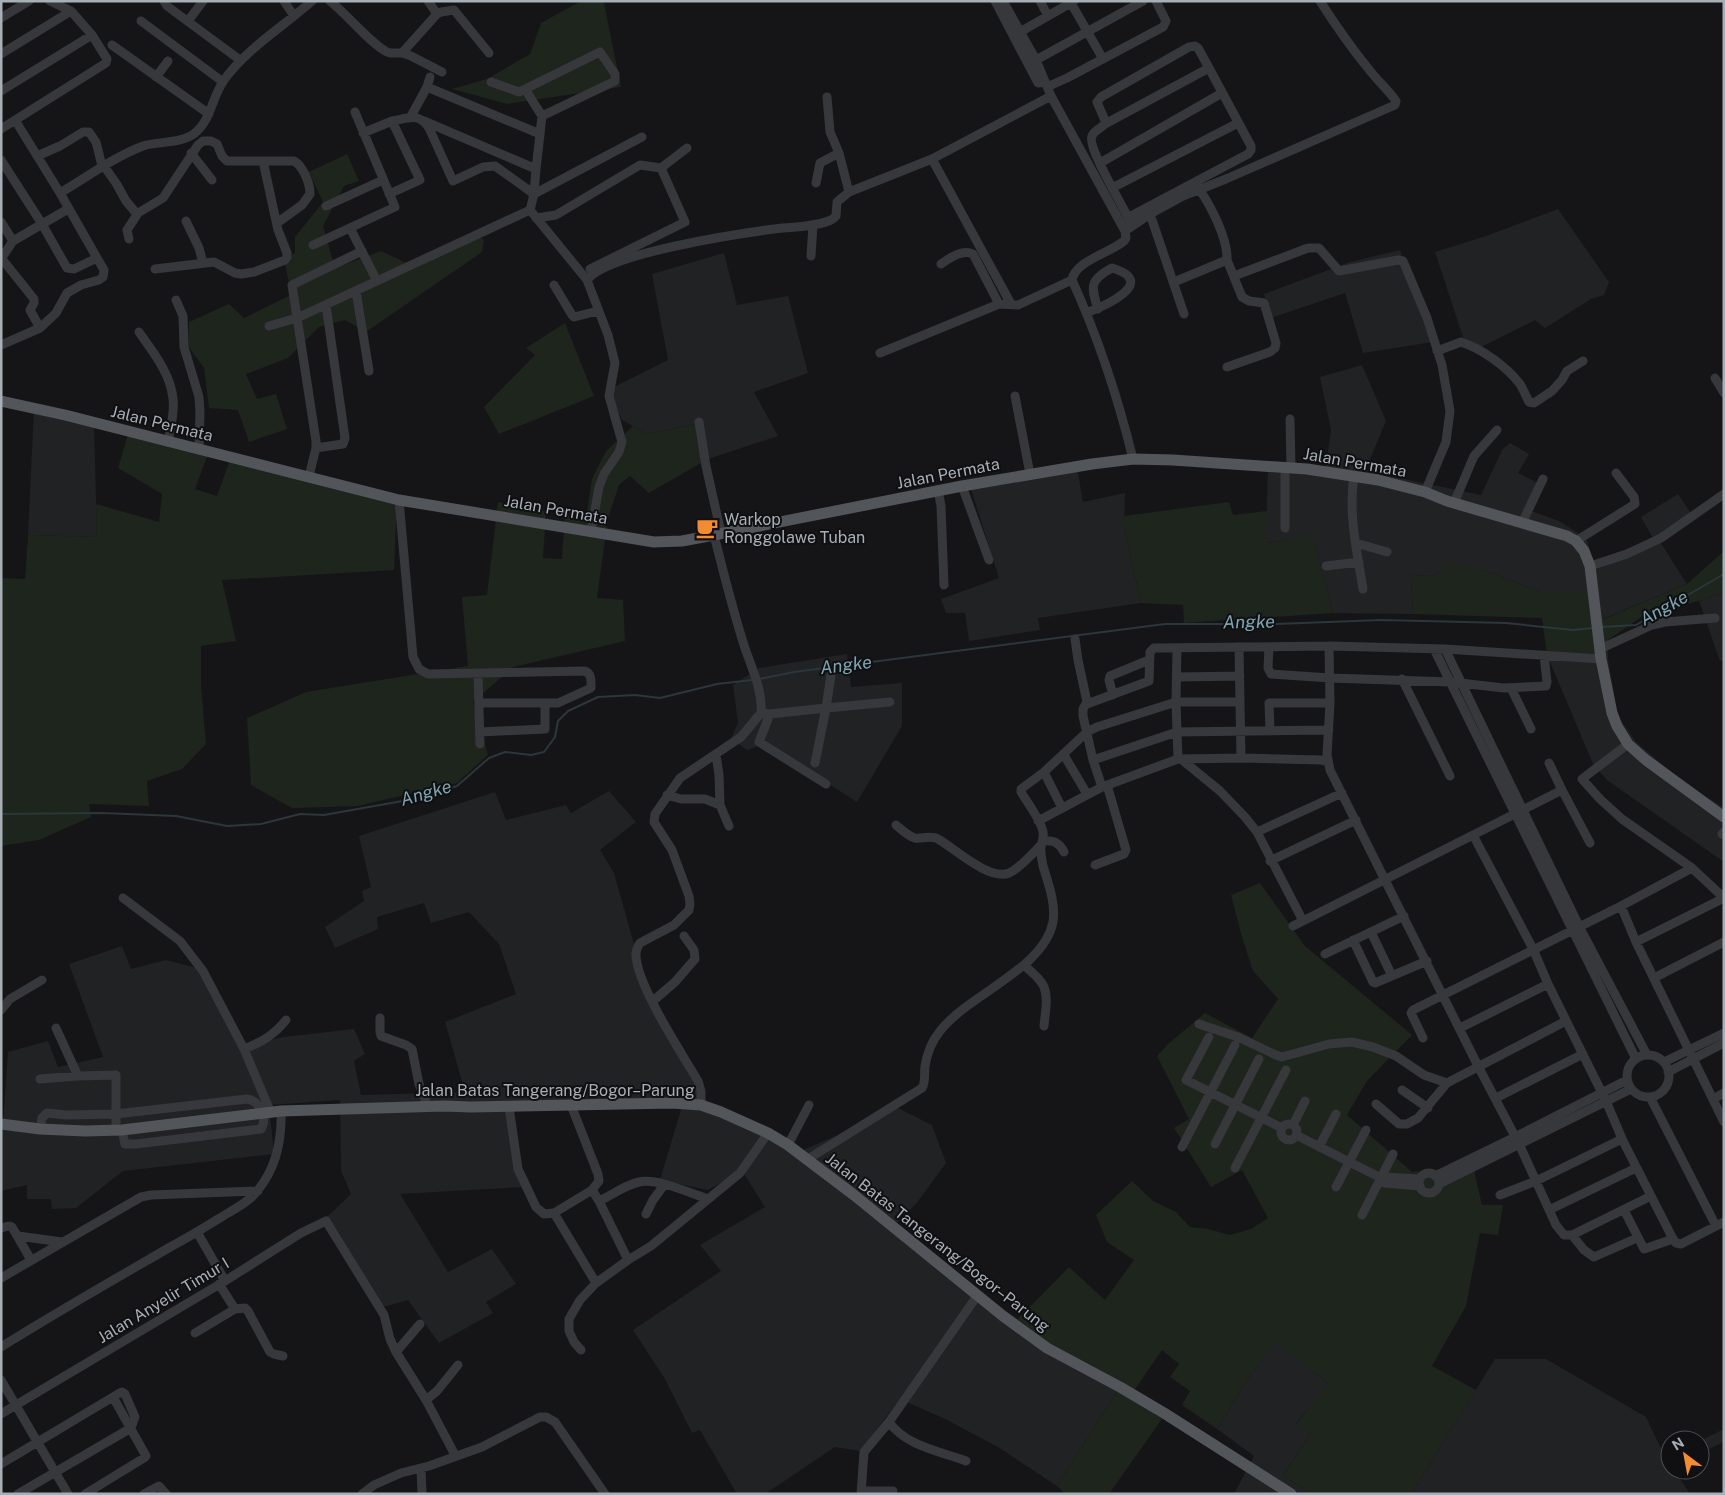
<svg xmlns="http://www.w3.org/2000/svg" width="1725" height="1495" font-family="'Public Sans',sans-serif">
<style>
.built{fill:#212224}
.green{fill:#1d251d}
.lines{fill:none;stroke-linecap:round;stroke-linejoin:round}
.stream{stroke:#2b373b;stroke-width:2}
.minor{stroke:#36383c;stroke-width:9}
.major{stroke:#52565b;stroke-width:11}
.labels{text-anchor:middle;stroke-width:4;stroke-linejoin:round;paint-order:stroke}
.street-label{font-size:16px;fill:#a7afb7;stroke:#101012}
.poi-label{font-size:16px;fill:#a7afb7;stroke:#101012;text-anchor:start}
.water-label{font-size:18px;font-style:italic;fill:#7ea4b2;stroke:#101012}
</style>
<rect width="100%" height="100%" fill="#151517"/>
<path class="built" d="M1558,209L1609,282L1604,295L1591,299L1545,328L1535,320L1479,348L1464,340L1435,252L1486,236Z
M1400,250L1433,342L1363,353L1345,293L1271,318L1264,294L1350,262Z
M724,253L737,305L788,296L808,373L754,392L778,436L708,459L696,424L647,434L622,420L608,390L668,360L652,274Z
M1362,365L1386,421L1365,471L1481,495L1502,450L1510,443L1529,454L1518,473L1538,483L1526,509L1559,521L1586,538L1594,562L1653,538L1641,517L1678,494L1692,515L1657,537L1687,584L1603,619L1596,593H1543L1492,573L1448,561L1437,575L1411,576L1413,614L1333,613L1313,536L1266,543L1268,465L1325,471L1331,430L1320,377Z
M34,409L94,423L97,537L28,535Z
M1077,467L1083,502L1125,493L1124,528L1141,603L1038,618L1040,630L969,641L965,613H946L941,599L999,578L971,489Z
M1724,592V660L1720,661L1699,601Z
M847,654L851,687L902,683V726L857,802L807,770L759,746L747,750L731,739L738,723L733,685L759,668Z
M1547,655L1608,659L1618,716L1636,742L1678,778L1724,808V862L1607,780L1593,764Z
M609,791L636,822L600,850L614,873L645,983L707,1105L766,1128L794,1154L847,1131L892,1105L932,1125L946,1163L916,1204L891,1228L1010,1327L1120,1387L1057,1486L998,1447L945,1419L900,1399L860,1451L835,1447L765,1494H737L700,1430L692,1433L665,1379L633,1330L721,1271L700,1245L765,1207L742,1171L708,1190L660,1180L683,1103L512,1106L522,1187L400,1194L448,1272L492,1249L516,1284L486,1302L493,1313L439,1343L408,1300L383,1307L327,1217L351,1194L341,1171L340,1100L269,1105L274,1154L123,1171L76,1208L52,1209L51,1199H27V1185L1,1191V1124H3L8,1052L48,1041L58,1067L103,1057L69,964L122,946L131,969L166,960L201,969L241,1048L283,1037L354,1029L365,1054L354,1061L361,1095L465,1092L445,1022L516,994L499,944L469,912L431,923L424,903L377,917L378,929L335,948L325,927L364,901L362,891L371,887L359,836L495,792L506,820L566,805L571,813Z
M1276,1341L1330,1385L1296,1423L1311,1434L1283,1475L1311,1494H1234L1254,1456L1217,1429L1247,1380Z
M1495,1359H1546L1646,1417L1667,1461L1670,1459V1470H1674L1690,1494H1411Z
M1724,1429V1442L1700,1453V1441Z"/>
<path class="green" d="M581,1H606L604,3L621,87L507,104L452,89L487,79L530,54L541,23Z
M347,154L359,181L344,186L323,226L335,268L381,251L415,267L473,233L484,240L482,252L366,332L345,320L319,327L288,358L246,374L257,399L276,394L287,429L249,442L238,410L209,408L204,368L188,346L189,322L229,304L244,318L291,295L285,262L295,252V237L323,202L309,172Z
M565,323L594,396L499,434L484,407L535,355L526,348Z
M696,424L708,459L649,493L630,476L619,485L608,518L597,598L623,600L625,641L513,667L473,702L488,755L457,783L358,806L292,808L251,785L247,718L306,692L468,666L462,597L487,595L498,502L546,511L543,558L562,559L565,515L586,519L592,479L606,451L633,426L647,434Z
M129,431L208,454L195,489L217,496L230,460L397,500L394,570L222,580L236,641L201,646V684L206,744L182,769L147,781L149,806L89,804L91,817L39,840L1,846V578L25,579L28,535L97,537L96,504L159,522L162,494L118,468Z
M1229,502L1233,515L1267,511V543L1313,535L1333,613L1184,623L1183,605L1141,603L1124,528V516Z
M1724,551V592L1699,601L1647,613L1608,640V659L1547,655L1542,618L1413,614L1411,576L1437,575L1448,560L1492,573L1543,593H1597L1604,619L1687,584Z
M1260,883L1305,946L1412,1035L1367,1081L1347,1115L1412,1172L1473,1166L1482,1205H1503L1498,1235L1480,1233L1466,1306L1432,1366L1476,1390L1411,1494H1311L1283,1475L1311,1434L1296,1424L1329,1384L1276,1342L1247,1380L1217,1429L1182,1405L1190,1391L1170,1377L1179,1364L1162,1350L1131,1395L1162,1419L1109,1494H1065L1057,1486L1120,1387L1010,1327L1069,1267L1105,1300L1134,1260L1107,1242L1096,1215L1132,1181L1153,1201L1176,1212L1190,1227L1208,1229L1230,1235L1251,1229L1268,1218L1242,1170L1211,1187L1174,1128L1189,1119L1157,1056L1168,1044L1205,1013L1252,1038L1278,999L1253,971L1242,937L1231,895Z"/>
<g class="lines">
<path class="stream" d="M1602,627L1636,625L1724,574
M759,679L794,672L1165,624H1276L1381,620L1506,623L1573,630L1593,628
M1,814L102,813L176,816L227,826L261,824L300,814L324,815L425,797L457,786L489,758L505,752L531,755L544,752L555,737L558,721L568,711L598,697L635,695L660,698L717,684L752,680"/>
<path class="minor" d="M164,1L167,6L240,60
M284,1L294,16L312,1
M330,1C345,12 376,50 390,53C394,53 398,53 402,53L437,14L441,12L454,10L489,53
M428,1L437,14
M995,1L1038,83L1045,82
M1003,1L1036,60L1051,96L1125,231L1126,238L1124,241C1110,253 1075,261 1072,280C1098,337 1118,398 1133,459
M1040,1L1048,16
M1071,3L1103,59
M1,18L29,1
M141,21L223,82
M188,21L203,1
M1020,32L1074,1
M112,45L209,114
M402,53L411,56L442,72
M1,54L71,11
M1036,60L1143,1
M156,77L168,61
M491,82L519,92L600,52L615,74V81L542,116L540,134
M427,87L540,134L536,169
M1047,87L1067,78L1163,27L1166,21L1156,1
M525,89L542,116
M1,91L92,35
M827,97L830,132L839,153L849,192
M410,118L427,87L430,77
M424,121L536,169L534,194L642,137
M1105,124L1209,68
M1,129L106,63L107,59L92,35L71,11L50,1
M363,133L392,121L420,180L389,194
M191,153L212,180
M37,156L60,146L83,132H89L96,142L101,162L116,183L126,201L137,214
M932,159L1011,304
M1,160L42,224L67,268L74,269L97,258L60,193L15,120
M1100,163L1222,93
M661,168L687,148
M816,183L820,163L839,153
M1112,188L1238,123
M60,193C87,177 114,157 143,146C159,141 181,144 195,133C211,120 212,97 224,80C243,54 269,36 294,16
M326,206L383,180
M530,210L587,280L608,335L615,363L609,396L622,442L619,452L604,474L599,487L591,532
M1150,214L1184,314
M1129,217L1248,154L1251,150V146L1209,68L1198,48L1195,46L1189,47L1101,97L1097,102L1106,123C1102,128 1094,130 1092,136C1086,147 1126,210 1132,226
M536,218L556,215L640,165L661,168L685,222L590,269
M186,221L199,248L203,263
M1,222L13,241
M350,228L377,281
M1128,229L1150,214L1183,196L1226,179L1395,105L1396,101C1389,91 1379,82 1371,72C1352,49 1336,26 1320,1
M129,239L127,230L138,213L163,198L198,145L203,141H211L217,144L222,156L227,161H294C303,166 310,183 310,194L302,205L277,223
M313,245L395,207L355,112
M811,256L813,225
M1,259L13,241L68,209
M2,259L34,299V303L30,310L40,328
M1227,260L1242,297L1249,301L1264,303L1276,343L1275,348L1270,352L1227,367
M941,264C950,258 962,249 973,254L999,304
M155,269L214,262L235,273L241,274L254,272L285,260L287,257V253L278,230L263,161
M1234,276L1308,248H1319L1339,271L1398,260L1403,261L1427,318L1442,365L1450,411L1446,442L1425,492
M587,280C608,253 737,234 774,229C789,227 828,227 836,216L837,202L849,192L932,159L1051,96
M1174,282L1227,260C1228,239 1211,206 1199,189
M554,285L572,315L574,317L598,311
M356,291L369,371
M176,300L183,316L184,347L199,397L200,412L199,450
M1086,313C1105,306 1159,282 1112,268C1089,280 1091,287 1098,309
M269,326L297,318L530,210L534,194L495,166L483,167L453,181L429,128C418,112 409,118 392,121
M139,332C153,352 171,374 173,399C175,412 170,429 168,442
M1,345L40,328L56,313L67,293L81,285L99,280L103,277L104,270L97,258
M1437,351L1461,342C1482,349 1506,366 1520,384C1523,389 1526,396 1529,402L1534,403L1552,391L1562,380L1567,371L1583,361
M880,353L999,304L1018,305L1072,280
M1715,378L1724,393
M1015,396L1030,474
M1290,419L1291,468
M699,422L706,466L721,533
M316,448L343,444L345,438L326,305
M1285,468V528
M309,476L316,448V441L292,285L362,251
M1354,476C1348,513 1357,552 1363,589
M962,486L989,560
M938,490L941,506L944,585
M399,500L413,657L419,669L428,674L585,671C592,674 591,681 591,688L558,703H479
M1454,503L1474,456L1497,430
M1522,523L1543,479
M1576,541L1635,504L1634,497L1616,473
M1356,543L1387,552
M1326,566L1359,562
M1590,566L1627,554L1661,538L1724,494
M1075,639L1078,660L1087,702L1083,709V716L1093,760L1102,787
M1329,646L1330,703L1327,755L1330,770L1478,1066L1519,1144L1556,1225L1564,1235H1572L1651,1196
M1239,647L1241,758
M1269,647L1268,668L1271,674L1330,678L1451,682L1504,688L1546,686L1547,682L1544,655
M1177,648L1176,702L1178,759
M1434,649L1636,1059
M1445,649L1579,926L1647,1055
M1600,649L1652,625L1665,622L1715,618
M478,674L480,744
M831,675L826,708L890,702
M1178,677L1240,676
M1402,679L1450,776
M1511,688L1531,729
M1113,695L1109,680L1110,676L1149,660
M1087,704L1149,681L1150,652L1154,648L1329,646L1445,649L1601,659
M761,713L770,714L826,708L815,763
M770,714L759,742L826,784
M1270,730L1269,703H1330
M480,732L545,729V703
M1628,744L1582,779L1600,799L1622,819L1692,868L1724,898
M716,755L719,775L720,805L729,826
M1064,755L1087,794
M1181,759L1220,791L1245,817L1257,832L1303,921
M1093,760L1177,732L1329,730
M1549,763L1562,790
M1044,772L1062,808
M667,795L681,799H705L720,805
M1038,821L1102,787L1178,759L1243,758L1321,760L1328,762
M896,825C901,829 909,837 915,838C922,839 931,835 938,839C954,848 989,881 1009,873C1019,869 1033,853 1041,845
M1257,832L1342,793
M1724,832L1722,834L1724,835
M1473,835L1533,949L1548,984L1606,1101L1623,1141L1673,1239L1676,1243L1681,1244L1724,1222
M1043,841C1053,840 1059,842 1064,852
M1270,861L1356,820
M1095,865L1124,854L1126,850L1107,785
M123,898L180,941L203,971L244,1049L271,1113
M1621,906L1636,942L1724,1122
M1293,926L1562,790L1590,843
M1371,932L1392,976
M1353,940L1373,982L1375,983L1427,961
M1636,942L1724,898
M1325,954L1404,916
M1024,965C1030,971 1039,977 1043,985C1049,996 1045,1014 1044,1026
M1654,978L1724,942
M653,1001L675,982L695,959L694,950L684,936
M1,1010L10,999L42,980
M380,1018V1032L381,1036L406,1045L412,1049L419,1084L428,1107
M1199,1024L1238,1037L1276,1055L1282,1057L1329,1044L1352,1042L1373,1047L1396,1056L1424,1075L1447,1083
M56,1028L78,1076
M1460,1028L1548,984
M1209,1037L1186,1080L1282,1128
M1423,1038L1411,1013L1413,1010L1621,906L1692,868
M244,1049C262,1042 274,1035 286,1020
M1627 1076a21 21 0 1 1 42 0a21 21 0 1 1-42 0Z
M1664,1062L1724,1033
M1668,1072L1724,1043
M40,1079L78,1076L116,1075V1129
M1402,1090L1428,1108
M1650,1097L1716,1226
M1496,1098L1583,1054
M1713,1099L1724,1093
M1376,1104L1399,1124H1407L1418,1118L1447,1083L1566,1021
M571,1105L598,1174L599,1181L592,1190
M701,1105V1091L698,1081C682,1054 635,982 636,954C636,950 638,946 640,943L674,925L689,910L690,904L689,896L672,850L654,822L655,814L680,778L741,737L761,713C763,689 750,665 743,642C732,607 723,571 714,535
M509,1107L518,1169L536,1207L544,1214L554,1213L592,1190L599,1201C612,1195 625,1185 639,1182C657,1178 690,1193 708,1199
M1281 1132a8 8 0 1 1 16 0a8 8 0 1 1-16 0Z
M1293,1125L1305,1101
M40,1129L42,1118L47,1113L67,1115L116,1114L247,1099C260,1101 268,1118 261,1129L136,1144H125L122,1130
M1296,1135L1381,1178L1384,1183L1420,1186
M1215,1144L1259,1059
M788,1145L809,1105
M1182,1147L1235,1045
M1319,1147L1336,1114
M808,1159L922,1088C926,1082 924,1073 925,1066C927,1053 932,1041 940,1031C969,994 1044,969 1053,922C1056,903 1048,883 1043,866C1042,859 1040,853 1041,847C1042,842 1044,837 1043,832C1042,822 1027,802 1021,792V789L1044,772L1087,732L1097,727L1176,702H1240
M1235,1168L1286,1070
M1419 1183a10 10 0 1 1 20 0a10 10 0 1 1-20 0Z
M1435,1176L1515,1137L1627,1080
M1381,1178L1385,1177L1420,1179
M1439,1184L1631,1089
M1336,1187L1366,1130
M1500,1195L1536,1181L1622,1139
M599,1201L628,1260
M1549,1210L1636,1168
M1624,1210L1644,1249L1673,1239
M554,1213L596,1283
M646,1214L653,1200L664,1185
M1362,1215L1393,1154
M1,1228L9,1226L12,1227L31,1260
M197,1232L225,1281
M1572,1235L1584,1250L1594,1257L1637,1238
M18,1236L62,1242
M1,1278L141,1197L151,1195L258,1191
M219,1284L235,1309L245,1308L248,1311L270,1352L274,1354L283,1356
M195,1333L235,1309
M1,1347C57,1312 115,1279 172,1246C191,1236 210,1224 228,1213C238,1207 251,1200 258,1190C276,1168 282,1139 281,1111
M581,1350L574,1342L569,1331V1319L580,1300L596,1283L628,1260L651,1246L740,1173L768,1133
M396,1352L420,1324
M1,1380L68,1494
M426,1400L437,1391L458,1365
M1,1414L225,1281L301,1233L326,1221L384,1315L390,1339L396,1352L426,1400L455,1455
M889,1422C906,1446 939,1451 966,1461
M1,1464L118,1394L122,1392L125,1394L135,1417L131,1428L18,1494
M421,1468L422,1494
M861,1491H893
M85,1494L144,1458L146,1456L113,1397
M144,1494L159,1486L166,1494
M362,1494L374,1485L401,1473L429,1466L482,1447L540,1417H546L555,1422L605,1494
M861,1494L864,1452L889,1422L977,1296"/>
<path class="major" d="M1,401L65,415L399,500L654,542L682,541L714,535L962,486L1092,464L1133,459L1173,460L1307,469L1378,480L1425,492L1447,501L1567,536L1576,541L1584,551L1590,566L1601,659L1612,713L1617,726L1628,744L1646,760L1724,817
M1,1124L40,1129L85,1131L122,1130L281,1111L444,1106L471,1107L672,1103L701,1105L721,1112L768,1133L788,1145L854,1195L1003,1316L1047,1348L1120,1387L1164,1413L1291,1494"/>
</g>
<defs>
<g id="cafe-bare" transform="scale(1.725)"><path d="M-5.5-4.5H6V0H3Q3 3.5 0 3.5H-2.5Q-5.5 3.5-5.5 0ZM3-3.2v2h1.7v-2ZM-6 4.5H4V6H-6Z" fill="#f28c32" stroke="#101012" stroke-width="2.5" paint-order="stroke"/></g>
</defs>
<g fill-rule="evenodd">
<use href="#cafe-bare" x="707" y="528"/>
</g>
<g class="labels">
<g class="street-label">
<text transform="translate(162 423) rotate(14)" y="6">Jalan Permata</text>
<text transform="translate(1355 462) rotate(10)" y="6">Jalan Permata</text>
<text transform="translate(948 473) rotate(-11)" y="6">Jalan Permata</text>
<text transform="translate(556 509) rotate(10)" y="6">Jalan Permata</text>
<text x="555" y="1096">Jalan Batas Tangerang/Bogor–Parung</text>
<text transform="translate(938 1242) rotate(38)" y="6">Jalan Batas Tangerang/Bogor–Parung</text>
<text transform="translate(163 1300) rotate(-31)" y="6">Jalan Anyelir Timur I</text>
</g>
<g class="poi-label">
<text x="724" y="525">Warkop<tspan x="724" dy="18">Ronggolawe Tuban</tspan></text>
</g>
<g class="water-label">
<text transform="translate(1664 608) rotate(-29)" y="6">Angke</text>
<text transform="translate(1249 622) rotate(-1)" y="6">Angke</text>
<text transform="translate(846 665) rotate(-7)" y="6">Angke</text>
<text transform="translate(426 793) rotate(-16)" y="6">Angke</text>
</g>
</g>
<rect width="1725" height="1495" fill="none" stroke="#a7afb7" stroke-width="5"/>
<g transform="translate(1685 1455) rotate(328)"><circle r="24" fill="#101012" stroke="#4c5054"/>
<path d="M0-4L9 19L0 12L-9 19Z" fill="#f28c32"/>
<text y="-8" font-size="14" font-weight="bold" text-anchor="middle" fill="#a7afb7">N</text>
</g>
</svg>
